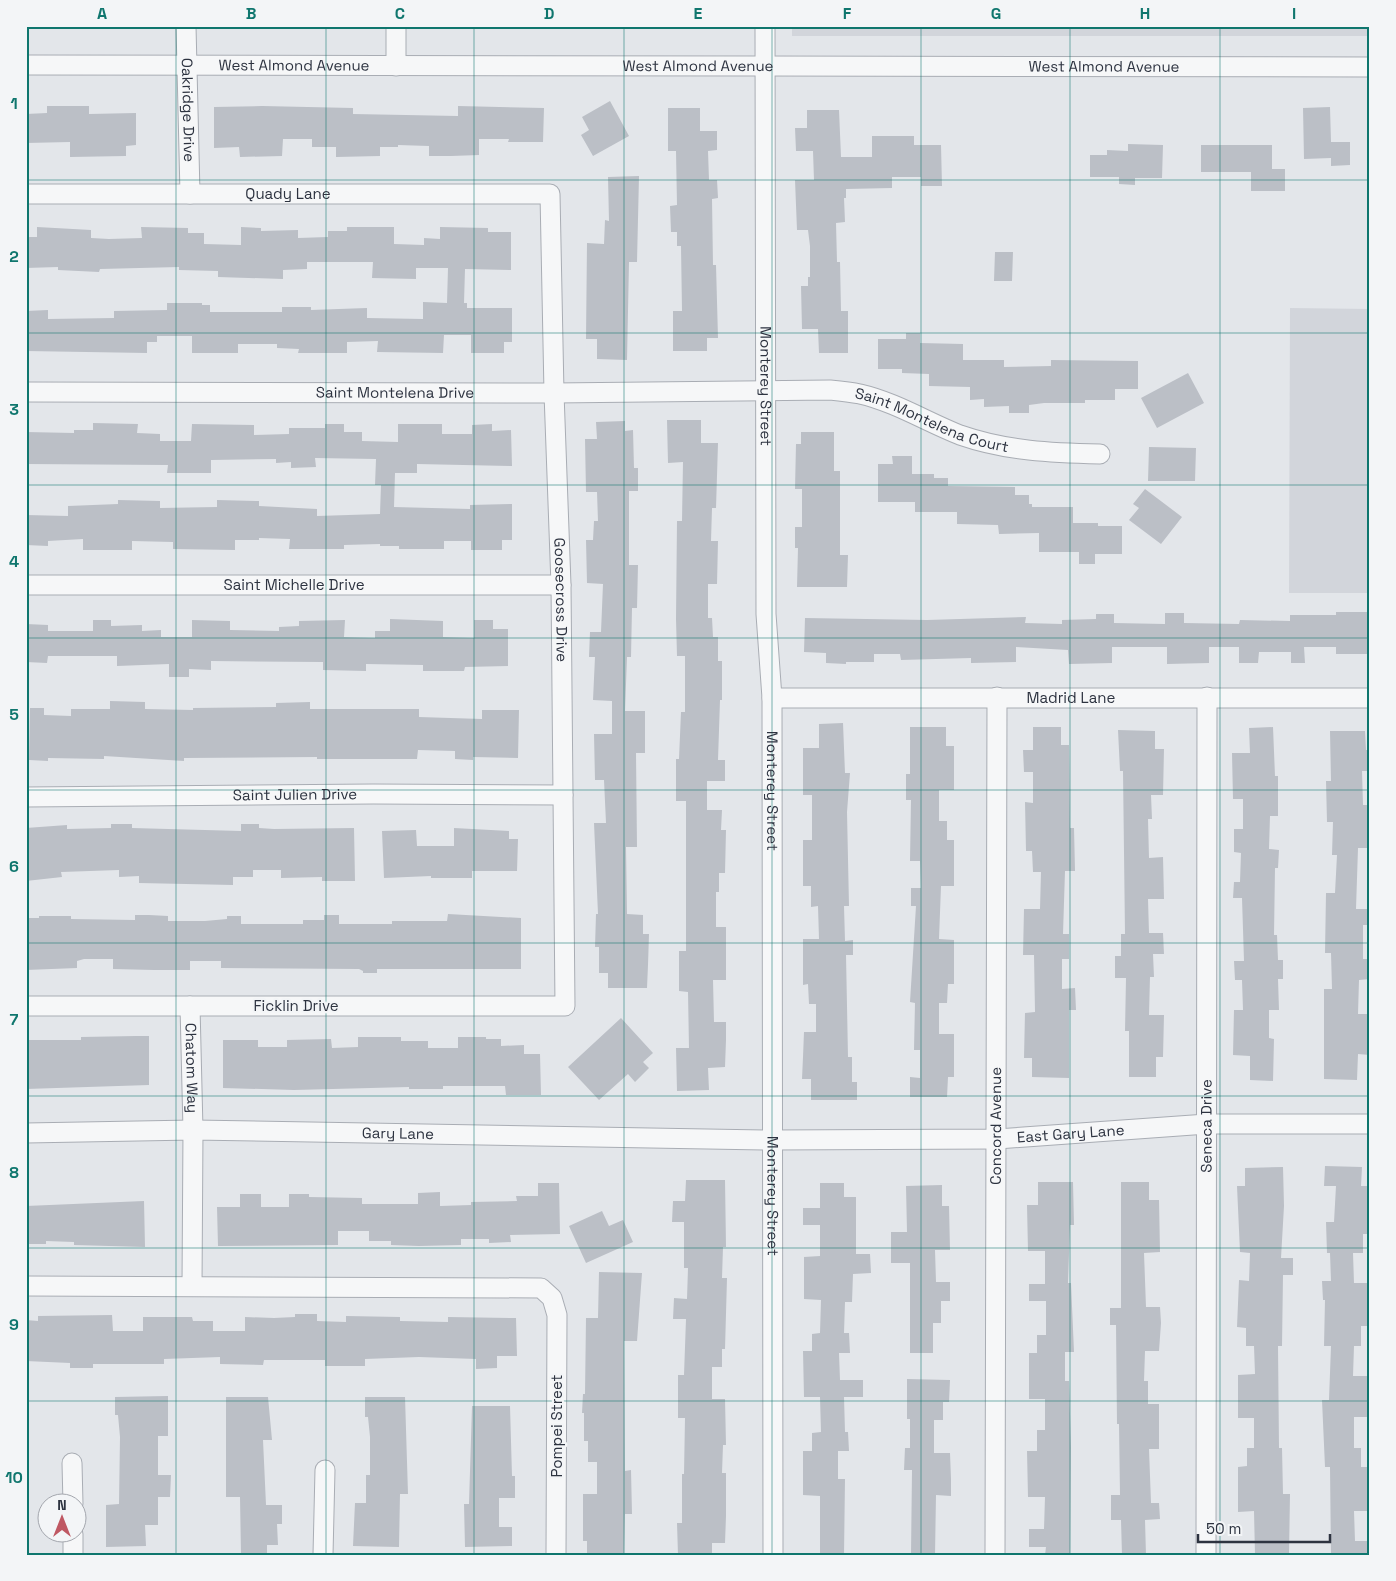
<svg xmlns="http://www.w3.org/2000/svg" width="1396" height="1581" font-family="'Space Grotesk',sans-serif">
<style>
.built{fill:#d2d5db}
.building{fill:#bbbfc6}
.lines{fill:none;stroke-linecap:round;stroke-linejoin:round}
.minor-casing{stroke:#a9adb4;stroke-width:21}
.minor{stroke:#f6f7f8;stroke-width:19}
.grid{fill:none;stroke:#0f766e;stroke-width:1;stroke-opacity:0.55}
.labels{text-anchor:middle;stroke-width:4.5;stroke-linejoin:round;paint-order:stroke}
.street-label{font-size:15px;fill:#2d3340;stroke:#f3f5f7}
.neatline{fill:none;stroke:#0f766e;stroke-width:2}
.grid-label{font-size:16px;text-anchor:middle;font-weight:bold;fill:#0f766e}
</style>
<rect width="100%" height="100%" fill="#e3e6ea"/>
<path class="built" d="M792,26H1370V36H792Z
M1290,308L1370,309V593H1289Z"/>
<path class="building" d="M610,101L629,136L593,156L581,135L589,130L582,117Z
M47,106H89V114L136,113V145L126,146V156L70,157V142L26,143V114L47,113Z
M262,106L353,108V114L458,116V106L544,108L543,142H508L509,139H479V155L451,156H429V146L398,145V147H380V156L336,157V147H312V139H283L282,156L240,157L239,147L214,148V107Z
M1330,107L1331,142H1350V165L1331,166V158L1304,159L1303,108Z
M668,108H700V131H717V150L708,151L709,180H717L718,198L712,199L713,265H716L718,338H707V351H673V311H682L681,246H677V232H671L670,206L677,205L676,151H668Z
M807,110H839L841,157H872V136H914V145H941L942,186H921V177H892V188L846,189V198H844L845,222L836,223L837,262H840L841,311H848V353H819L818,329H802L801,286H808V277H810V246L808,230H797L795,180H814L813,151H796L795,128H807Z
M1128,144L1163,145L1162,178H1135V185L1119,184V177H1090V155H1107V150L1128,151Z
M1201,145H1272V169H1285V191H1251V172H1201Z
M639,176L637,262H629L627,360L597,359V339H586L587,243L604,244L605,220L609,221L608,177Z
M37,227L91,230V238L109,239L142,238L141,227L188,228V233H204V244L241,245V227L261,228V231L298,230V238L328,237V231H347V227H394V244L424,245V238L440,239V227L488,228V232H511V270L465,269L464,303H467V308H512V342H504V353H471V335H444L443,353L377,352L378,341L347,342V353H298L299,349L277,348V344H238V353H192V336H157V342H147V353L26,351V311L48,310V319L114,318V311L167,310V303H202V305H210V312H282V307H311V310L367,308V318L423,319V302L447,303L448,268H416V279L372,278L373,262H307V269L283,270V279L218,277V271L179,270V267L100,269L99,272L58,270V267L26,268V237H37Z
M995,252H1013L1012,281H994Z
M906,333H920V343L963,344V360H1004V367L1051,366V360L1138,361V389H1115V400H1085V403H1044L1029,405V413H1009V406L984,407V399L970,400V387L929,386V374L902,373V369H878V339H906Z
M1188,373L1204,403L1157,428L1141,398Z
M667,420H701V443H718L716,508H712L711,541H718L717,584H708V618H712L713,637H718V661H722V700H720L718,760H725V781H707V810H722L721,830H726L725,873H719V892H716V927H726V980H713L714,1022H726V1040L725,1067L708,1068L709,1090L677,1091L676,1048H689L688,992L679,991V951H686V801H676V759H679L681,712H685V656H677L676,619L677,521H682L683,462L668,463Z
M625,421V431L633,430L634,468H638V491H629V565H638L637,608H632L631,657H627L625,711H645V753H636L637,847H626L627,914L643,915V934H649L648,965L647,988H608V973H599V947H595L596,914H598L594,823H606L604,780H595L594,734H612V701L593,700L595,657H589L590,632H601L603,584L587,583L586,540H593L594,521H598L597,492H586L585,439H597L596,422Z
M93,423L138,424L137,433L160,434V441H191L192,424L254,425V435L289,434V428H325V424H344V432H362V441L398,442V424H442V434H472V425L492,424V431L511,430L512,466L417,464V473H395L394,507L470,509V505L512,504V540H502V550H471V541H444V549H399V546H380V544L344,545V549H289L290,539L259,538V540H235V550L173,549V542L132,541V550H83V539L48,541V546L26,545V515L68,516V506L118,504V500L160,501V508L217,507V500L259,501V506L317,509V516L380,514L381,485H375L376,459L315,458L316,467L291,468V462L276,463V459L211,460V473H167L168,465L26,464V432L74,433V430H93Z
M801,432H834V471H840V555H848L847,587H797L798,548H795V527H802V489H795L796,444H801Z
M1149,447L1196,448L1195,481H1148Z
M892,456H912V474H934V478H948V486L1015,487V495H1029V504H1032V507H1073V523H1098V526H1122V554H1095V564H1079V552H1039V533L999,534L998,525L957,524V512H915V502H878V464H893Z
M1145,489L1182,517L1161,544L1129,520L1139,508L1133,504Z
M1336,612H1370V654H1336V647H1304L1305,663H1291V652H1259L1258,663H1239V647H1209V663L1167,664V647H1112V663L1069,664L1068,650L1016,647V662L971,663V658L901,660L900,654H874V662H846V664L826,663V653L804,652L805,618L927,620L1026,617L1025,623L1062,624V620L1096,619V614H1114V623L1165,624V613H1184V623L1239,624L1240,620L1290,621V615H1336Z
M390,619L443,621V637L474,638V620H493V629H508V666L465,667L464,671H423V665L366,664V671L323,670V662L211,661V670L189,669V677H169V664L117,666V656H48L47,663L26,662V624L48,625V631H93V620H111V626L142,625V631L161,630V637H192V620L230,621V630L279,631V627L299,626V621L345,620L344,637L375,638V631H390Z
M110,701L145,702V709L193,710V708L276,707V703L310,702V709H419V717L482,719V710H519L518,758L473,757V760L455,759V751L418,750L417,759H317V757L184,758V761L104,756V759L48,758V761L29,760L30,708H44V715L71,716V709H110Z
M843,723L845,773H850L847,812L849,906H844L845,941L853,940V955H846L848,1057H852V1082H857V1100H811V1079H802L803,1057L804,1032H816V1004H809L808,984L803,985V939H819L818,906L811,907V886H803V840H812V795H803V748H819V724Z
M910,727H946V746H954V790H939V821H947V840H954V886H941L939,939L954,940V984H948L947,1003H939V1034H954V1077H948L947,1097H910V1077L920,1078V1050H914L915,1003L910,1002L916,906H911V888H921L920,861H910L911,800H906V774H910Z
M1033,727H1061V745H1069L1070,828H1074L1075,871H1065L1063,934H1069V959H1062V989L1075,988L1076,1010H1069V1078L1032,1077V1058H1024L1025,1013L1035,1012L1034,955H1023L1024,909H1040L1041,872H1033L1032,851H1026L1025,802L1033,803V772H1024L1023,750H1033Z
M1273,727L1275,776H1278V816H1270L1269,849L1279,850L1278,868H1275L1274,935H1277L1278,960H1283V979H1278L1279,1010H1269V1038L1274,1039L1273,1081L1250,1080V1056L1233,1055L1234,1010H1243L1242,980H1235L1234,961H1244L1242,898H1233L1234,882H1240L1241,853L1234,852V829H1243V799H1233L1232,753H1250L1249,728Z
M1118,730L1155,731V749H1164L1163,795H1151L1152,819H1148L1149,858L1163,857L1164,899H1148L1149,933H1163L1164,954H1153L1154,977H1150L1149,1015H1164L1163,1057H1156V1077H1129V1031H1125L1126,978H1115V956H1121V934H1125L1123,771H1120Z
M1330,731H1365L1366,750H1370V771H1362L1363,805H1370V848H1358L1356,909H1370V925H1363V959H1370V979L1359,980L1358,1014H1370V1055L1358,1054L1357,1080L1324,1079V989H1332L1331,953H1325L1326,893H1335L1337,855H1332L1333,822H1327L1326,781H1331Z
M111,824H132V828L241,831V824H259V828L274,829L354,828L355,881H322V877L281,878V870H253V877H233V885L139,883V876L119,877V870L61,872L62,877L26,881V828L67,825V829L111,828Z
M454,828L509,831V839H518L517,871H472V878H431V876L384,878L382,831L416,830L417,846H454Z
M448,914L521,918V969H377V973H363V971L359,969L221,968V961H190V970H154L113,969V959H84L77,961V968L26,970V918H39V916H71V919L135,920V915H149L168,916V921H205L227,919V916H241V924H303V920H324V915H339V924H392V921H447Z
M621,1018L653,1053L643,1062L649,1068L635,1082L628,1074L599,1100L568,1067Z
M136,1036H149V1085L26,1089V1040H81V1037Z
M358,1037H401V1041H428V1048H458V1037H486V1039H501V1046L524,1045V1054H540L541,1095H506L505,1086H443V1089H409V1087L294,1090L223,1088V1040H258V1047H287V1040L331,1039L332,1048L358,1047Z
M1325,1166L1362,1167L1361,1186H1370L1369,1234H1363V1253H1353L1354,1283H1368V1326H1361V1346H1354L1353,1376H1370L1369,1417H1354V1448H1361V1467H1369V1511H1354L1355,1541H1368L1369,1555H1331L1330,1467H1325L1322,1400H1329L1331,1346H1324L1325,1300H1323L1322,1281H1331L1330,1253H1327L1326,1222H1334L1336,1186H1324Z
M1283,1167L1284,1206L1281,1258H1293V1275H1283L1282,1346H1278L1279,1448H1282L1283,1494H1290L1289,1555H1255L1254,1511L1238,1512V1467L1247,1466V1448H1254V1418H1238V1375L1255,1374L1254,1346H1246V1328L1237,1327L1239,1280L1249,1281L1250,1253L1240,1252L1237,1186H1245V1168Z
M686,1180H725L726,1247H723L722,1278H727L725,1349H722V1367H712V1399H725L726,1445H723L722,1473H726V1516L725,1543H712V1555H678L677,1523H682V1474H684L685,1418H678V1375H684L686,1319H673L674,1298L687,1299L688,1268H684V1222H672L673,1201H685Z
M1038,1182H1073L1074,1225H1070L1068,1283H1071L1074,1352H1065V1381H1069L1071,1447L1070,1555H1045L1046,1547H1029V1529H1044L1045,1497H1028L1027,1451H1037V1430H1045V1399H1029V1353H1037V1335H1046V1301H1029V1284H1045V1251H1028L1027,1205H1038Z
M1121,1182H1149V1200H1159L1160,1252L1144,1253L1146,1307H1160L1161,1323L1159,1351H1145L1144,1381H1148V1404H1159V1449H1149L1151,1503H1159L1160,1519L1145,1520L1146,1555H1122L1121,1520H1111V1495H1120L1119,1424H1117L1116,1325H1110V1308H1121Z
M538,1183H559L560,1234L510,1235L511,1242L489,1243V1239H461V1245L419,1246L391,1245V1241H369V1231H338V1245L218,1246L217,1207H240V1194H261V1207H289V1194H309V1197L362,1198V1204H418V1193L440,1192V1206L471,1205V1202L517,1201L516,1196H538Z
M820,1183H844V1197H856V1254H870L871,1273L853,1274L852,1302H845L844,1333H849L850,1353H839L840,1380H863V1397H844L845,1432H848L849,1451H838V1479H845L844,1555H820V1496L803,1495V1451H812V1433L821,1432L820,1397H804L803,1351H812V1334L820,1333L821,1300L804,1299V1257L820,1256V1225H803V1208H820Z
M942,1185V1206H949L950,1250H935L936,1282H950V1301H941V1323H933V1353H910V1263H891V1232H907L906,1186Z
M144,1201L145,1247L74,1245V1242L46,1241V1244H26V1206Z
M602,1211L609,1226L623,1220L633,1242L586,1263L569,1226Z
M599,1272L642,1273L637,1341H624L625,1471L631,1470L632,1514H625L624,1555H587V1541H583V1494H597V1462H588V1441H584V1413H582L583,1394H585L586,1318H598Z
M295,1314H317V1321L346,1322V1316L400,1317V1321L448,1322V1317L516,1318L517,1356H497V1368L476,1369V1359L419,1357L365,1359V1366H325V1360H264L263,1365L220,1364V1357L164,1359V1364H93V1368H70V1363L26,1361V1320L38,1321V1316L112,1315L113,1331H143V1317H192L193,1321H213V1331H245V1317L274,1318L295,1317Z
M907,1379L950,1380L949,1402H943V1420H934V1453H950L951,1479V1496L936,1495L935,1555H911L912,1470H904L905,1448H910V1419H907Z
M168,1396V1436H158V1475H171L170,1497H158V1525H145L146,1546L106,1547V1505L119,1504L120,1437L118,1415H115V1397Z
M226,1397H268L272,1440H263L266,1505H282V1524H277L278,1545H267V1555H241L240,1497H226Z
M365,1397H405L408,1494H400L399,1547L353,1546L355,1503H366V1475H370V1437L368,1417H365Z
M472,1406H510L512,1476H515V1498H499V1527H512V1546L465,1547L464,1504H469Z"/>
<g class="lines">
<g class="minor-casing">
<g id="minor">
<path id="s1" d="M186,26L190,194"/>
<path d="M396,26V66"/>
<path id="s2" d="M765,26L766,614L772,698L773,1555"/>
<path id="s3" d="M26,65L1370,67"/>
<path id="s4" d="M26,194H550L554,393L561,585L565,1006H26"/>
<path id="s5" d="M26,392L554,393L830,390C840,391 850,392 860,394C895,402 927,422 960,435C1006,451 1052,453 1100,454"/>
<path id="s6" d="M26,585H561"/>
<path id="s7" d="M772,698H1370"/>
<path id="s8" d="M26,797L373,794L563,795"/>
<path id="s9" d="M190,1006L193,1130L192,1286"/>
<path id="s10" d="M26,1133L193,1130L771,1140L997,1139L1207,1124H1370"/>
<path d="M26,1286L541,1288L552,1298L557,1315L556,1555"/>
<path d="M72,1463L73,1504"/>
<path d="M73,1534V1555"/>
<path d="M323,1555L325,1470"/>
<path id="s11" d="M995,1555L997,697"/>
<path id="s12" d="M1206,1555L1207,697"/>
</g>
</g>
<use href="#minor" class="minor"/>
</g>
<path class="grid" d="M176,26V1555M326,26V1555M474,26V1555M624,26V1555M772,26V1555M921,26V1555M1070,26V1555M1220,26V1555M26,180H1370M26,333H1370M26,485H1370M26,638H1370M26,790H1370M26,943H1370M26,1096H1370M26,1248H1370M26,1401H1370"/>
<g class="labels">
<g class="street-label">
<text dy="5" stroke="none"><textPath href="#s3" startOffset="268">West Almond Avenue</textPath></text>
<text dy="5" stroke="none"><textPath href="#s3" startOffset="672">West Almond Avenue</textPath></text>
<text dy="5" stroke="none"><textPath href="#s3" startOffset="1078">West Almond Avenue</textPath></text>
<text dy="5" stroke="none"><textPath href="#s1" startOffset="84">Oakridge Drive</textPath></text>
<text dy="5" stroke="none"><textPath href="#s4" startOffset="262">Quady Lane</textPath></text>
<text dy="5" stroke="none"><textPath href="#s2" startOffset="360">Monterey Street</textPath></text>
<text dy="5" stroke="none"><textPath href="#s5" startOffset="369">Saint Montelena Drive</textPath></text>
<text dy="5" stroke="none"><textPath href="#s5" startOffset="911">Saint Montelena Court</textPath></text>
<text dy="5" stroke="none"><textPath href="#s6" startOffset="268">Saint Michelle Drive</textPath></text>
<text dy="5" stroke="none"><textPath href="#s4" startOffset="930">Goosecross Drive</textPath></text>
<text dy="5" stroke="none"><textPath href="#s7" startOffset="299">Madrid Lane</textPath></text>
<text dy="5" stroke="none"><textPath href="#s2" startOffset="765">Monterey Street</textPath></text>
<text dy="5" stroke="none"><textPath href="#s8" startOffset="269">Saint Julien Drive</textPath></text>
<text x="296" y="1011">Ficklin Drive</text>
<text dy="5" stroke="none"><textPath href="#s9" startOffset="62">Chatom Way</textPath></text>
<text dy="5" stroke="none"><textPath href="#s11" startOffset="429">Concord Avenue</textPath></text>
<text dy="5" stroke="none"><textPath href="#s12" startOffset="429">Seneca Drive</textPath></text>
<text dy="5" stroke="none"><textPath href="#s10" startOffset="372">Gary Lane</textPath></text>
<text dy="5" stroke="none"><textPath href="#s10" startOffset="1045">East Gary Lane</textPath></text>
<text dy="5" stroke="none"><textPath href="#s2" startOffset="1170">Monterey Street</textPath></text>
<text transform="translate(557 1426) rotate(-90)" y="5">Pompei Street</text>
</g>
</g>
<rect width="1396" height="1581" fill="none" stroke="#f3f5f7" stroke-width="55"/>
<g transform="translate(62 1518)"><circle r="24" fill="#f3f5f7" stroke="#a4a7ae"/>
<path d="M0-4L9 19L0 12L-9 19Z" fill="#bf5863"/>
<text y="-8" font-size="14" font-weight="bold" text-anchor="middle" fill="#2d3340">N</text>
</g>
<path d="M1198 1534v8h132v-8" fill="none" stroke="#2d3340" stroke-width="2.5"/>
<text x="1206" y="1534" font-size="15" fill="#2d3340" stroke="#f3f5f7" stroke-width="4" paint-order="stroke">50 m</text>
<rect x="28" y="28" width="1340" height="1526" class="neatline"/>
<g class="grid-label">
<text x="102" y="19">A</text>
<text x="251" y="19">B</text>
<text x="400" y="19">C</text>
<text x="549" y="19">D</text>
<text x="698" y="19">E</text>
<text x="847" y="19">F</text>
<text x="996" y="19">G</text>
<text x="1145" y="19">H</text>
<text x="1294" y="19">I</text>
<text x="14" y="109">1</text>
<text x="14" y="262">2</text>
<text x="14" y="415">3</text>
<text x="14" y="567">4</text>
<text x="14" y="720">5</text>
<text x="14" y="872">6</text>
<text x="14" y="1025">7</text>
<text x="14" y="1178">8</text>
<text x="14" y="1330">9</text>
<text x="14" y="1483">10</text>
</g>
</svg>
